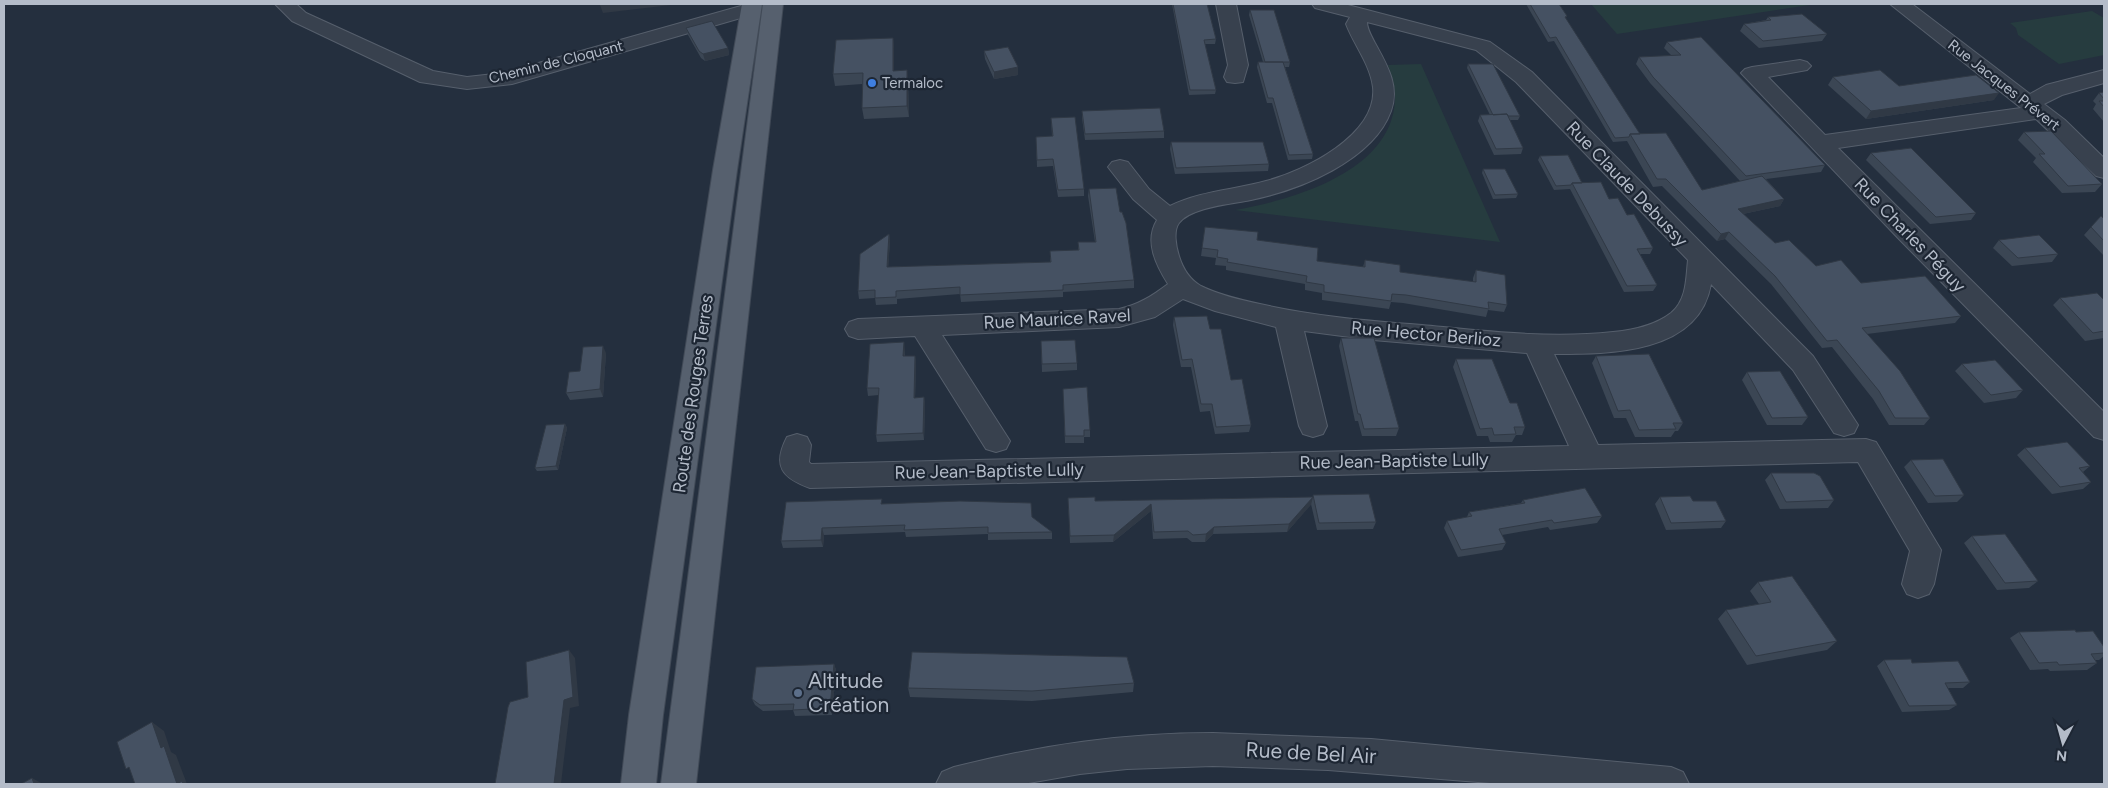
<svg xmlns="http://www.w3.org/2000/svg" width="2108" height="788" font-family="Figtree,sans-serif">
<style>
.green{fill:#263c3f}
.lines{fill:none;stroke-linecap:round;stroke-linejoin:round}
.minor-casing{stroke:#565f6c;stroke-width:2}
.major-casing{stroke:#414a57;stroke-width:2}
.minor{fill:#38414e;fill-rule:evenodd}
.major{fill:#56606e;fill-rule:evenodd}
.wall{fill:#3b4654}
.shaded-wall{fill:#303945}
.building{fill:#455162;stroke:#303945}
.shop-dot{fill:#3f7fe0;stroke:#1d2633;stroke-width:2}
.service-dot{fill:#5c6f8a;stroke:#1d2633;stroke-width:2}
.labels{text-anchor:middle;stroke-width:4.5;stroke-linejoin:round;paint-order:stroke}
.far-street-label{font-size:15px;fill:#b4bcc9;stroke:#1d2633}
.far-poi-label{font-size:15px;fill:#b4bcc9;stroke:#1d2633;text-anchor:start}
.street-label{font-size:18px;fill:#b4bcc9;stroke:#1d2633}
.near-poi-label{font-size:21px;fill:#b4bcc9;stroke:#1d2633;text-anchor:start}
.near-street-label{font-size:21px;fill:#b4bcc9;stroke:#1d2633}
</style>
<rect width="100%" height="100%" fill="#242f3e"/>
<path class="green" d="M1591,4H1816L1617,34Z
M2092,11L2104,18V55L2059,64L2018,35L2016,28L2010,23Z
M1421,64L1500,242L1235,210C1293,200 1394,171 1395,98C1395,87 1391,75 1388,65Z"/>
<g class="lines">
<g class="minor-casing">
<path id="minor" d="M275,4H296L306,13L433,71L467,77L503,73L748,4L758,5L761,9L758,13L512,84L467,89L420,82L292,21Z
M1216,4H1236L1248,65L1243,82L1235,83L1227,82L1224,77L1228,65Z
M1312,4H1344L1490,42L1532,72L1813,356L1858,425L1854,433L1844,436L1834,433L1793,370L1711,284C1699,354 1610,354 1554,354L1598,445L1866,439L1876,442L1941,550L1934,584L1929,594L1918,598L1907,594L1902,584L1910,551L1858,462L810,488C782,478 772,466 787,437L797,434L807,437L811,445L809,462L811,464L1569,446L1527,353L1373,340L1304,331L1327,426L1323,434L1313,437L1303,434L1299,426L1276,327L1215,311L1183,299L1155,317L1119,327L942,335L1010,441L1006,449L996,452L986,449L915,336L858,339L849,336L845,329L849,322L858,319L1119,309C1138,305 1152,296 1168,284C1156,265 1144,241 1157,220L1133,199L1108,167L1112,162L1120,160L1128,162L1149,189L1170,206C1200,191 1234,190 1266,181C1304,171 1378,135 1373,87C1370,64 1354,45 1346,24L1350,17L1315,8ZM1367,22L1476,50L1516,82L1688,260C1686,278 1687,300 1671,313C1654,326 1633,330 1613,332C1549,339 1485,331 1422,325C1368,321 1313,316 1260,304C1241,300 1219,295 1201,286C1189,279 1183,269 1179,256C1176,247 1173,231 1179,223C1191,207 1232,204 1251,200C1299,190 1373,161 1391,111C1400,86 1387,65 1375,43C1372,37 1367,29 1367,22Z
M1890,4H1912L2030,94L2046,85L2104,70V83L2062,95L2044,104L2065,120L2104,158V178L2096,176L2036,119L1838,148L2104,412V440L2094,437L1898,238L1741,73L1745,69L1752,67L1800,60L1807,62L1811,66L1807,70L1768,77L1825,135L2021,108Z
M1213,733L1371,739L1671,767L1683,772L1689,784H1503L1328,770L1213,766L1127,769L1080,774L1023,784H936L942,772L954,767C1042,745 1123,733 1213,733Z"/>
</g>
<g class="major-casing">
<path id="major" d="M742,4H762L737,170L663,715L656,784H621L629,715L713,170Z
M763,4H783L696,784H661Z"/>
</g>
<use href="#minor" class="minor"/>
<use href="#major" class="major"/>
</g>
<path class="wall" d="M1172,4H1207L1216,39L1215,44H1205L1216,90L1215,94L1189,95Z
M1526,4H1559L1567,16L1565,19L1640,134L1702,190L1740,181L1650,83L1636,64L1639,57L1672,56L1664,48L1667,42L1825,165L1821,172L1766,179L1784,199L1780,206L1743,214L1775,243L1816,266L1861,283L1961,316L1955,323L1867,334L1930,418L1924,425H1889L1873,399L1832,347L1822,348L1771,284L1725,239L1717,241L1662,186L1653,187L1627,141L1613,142L1554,41L1548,42Z
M1250,10L1290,62L1289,67H1285L1313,154L1312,159L1288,160L1272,103H1267L1257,67L1258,62H1263L1249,15Z
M1768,17L1827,34L1822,41L1759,48L1740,31L1744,24L1766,20Z
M686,28L728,48L729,55L705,61L701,58L688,35Z
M893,38L894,49V71L908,81L909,117L864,119L862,108V84L835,86L833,74Z
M984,51L1018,67V75L994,79L985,59Z
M1468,64L1520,116L1518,120H1510L1523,148L1521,154L1494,155L1478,121L1480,115H1490L1467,68Z
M1833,77L1994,100L1866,119L1828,85Z
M2104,92V122L2093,109L2096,104L2093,101L2099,93Z
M1082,111L1164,131V138L1085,140L1082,118Z
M1051,118L1084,189V196L1058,197L1053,166L1037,167L1036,137L1052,136Z
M2024,132L2102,184L2095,192L2062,193L2033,162L2036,158L2018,140Z
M1171,142L1269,164L1268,171L1175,174L1170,149Z
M1871,153L1976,213L1971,220L1930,224L1866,160Z
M1540,156L1582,183L1609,199L1627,215L1653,248L1650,254H1640L1657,285L1653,291L1624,292L1570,189L1554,190L1538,160Z
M1483,169L1518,194L1516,198L1493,199L1482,173Z
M1089,189L1120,212L1134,280V288L1063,292V297L961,302L960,294L897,299V304L876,305L875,298L859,299L858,291L889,234L890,241L888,267L1050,262V251L1078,250V242H1095L1088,196Z
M2101,216L2104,219V256L2084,235Z
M1205,227L1257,240L1317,261L1363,267L1365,260L1400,272L1473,282V278L1476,270L1507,305L1504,312L1488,310L1486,317L1403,303L1391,302L1389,309L1322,300V293L1305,290V284L1226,270V266L1215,265L1216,258L1201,256Z
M1999,240L2058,254L2052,262L2012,266L1993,248Z
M2060,298L2104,300V338L2085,341L2053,305Z
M1174,317L1210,329L1231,380L1251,425L1249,432L1215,434L1210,411L1200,412L1191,367H1181L1173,325Z
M1341,338L1399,428L1396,436H1362L1358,421H1355L1339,346Z
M1041,341L1077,363V370L1042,372Z
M905,350V356H915L916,363L915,398L924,397L925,405L924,440L877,442L876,435L879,395L868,396L867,388Z
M606,353L603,397L570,400L566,393L580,371Z
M1596,356L1683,423L1678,431H1675L1671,437H1635L1626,418H1614L1592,363Z
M1456,359L1510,403L1525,427L1522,435H1516L1512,442H1490L1488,436H1477L1453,367Z
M1962,364L2023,390L2016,398L1984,403L1955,371Z
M1747,372L1808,417L1802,425H1767L1742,380Z
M1063,389L1090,430V437H1084V443H1065Z
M565,424L567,428L558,470L537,471L535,468Z
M2025,448L2090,466L2083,472L2091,482L2083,489L2052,494L2017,455Z
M1911,460L1964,495L1957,502L1928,503L1904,467Z
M1771,473L1834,500L1828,508L1780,509L1765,480Z
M1313,495L1376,522L1373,529L1317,530L1311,504L1287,532L1213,534L1205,542H1192L1187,538L1153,539L1151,511L1113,542L1070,543L1068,498L1095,501L1313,497Z
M1660,497L1693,501L1726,521L1721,528L1666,530L1655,504Z
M1523,500L1602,516L1597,523L1550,530L1548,527L1502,535L1506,543L1502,550L1458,557L1444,528L1447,521L1467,517L1469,512L1521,503Z
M883,504L1032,517L1052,532V539L988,540V534L906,537L905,532L824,535L823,547L783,548L781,541Z
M1972,536L2038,581L2029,588L1997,590L1964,543Z
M1758,582L1837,641L1827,650L1747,665L1718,619L1726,610L1759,604L1750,591Z
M2019,632H2076L2104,647V656L2099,660H2095L2097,663L2087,670L2050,671L2048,669L2030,670L2010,638Z
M1884,660L1912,663L1970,682L1963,688H1948L1957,705L1949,710L1902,712L1877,666Z
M834,664L836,670L832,715L795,716L793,710L763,711L755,705L752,699Z
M1134,683L1133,692L1032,701L910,697L908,688Z"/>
<path class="shaded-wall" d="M615,4H671V5L603,13L600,5Z
M893,38L894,49V82L893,71Z
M728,48L729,55L705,61L703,54Z
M1018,67V75L994,79V72Z
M907,70L908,81L909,117L907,106Z
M1999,93L1994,100L1866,119L1871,111Z
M1784,199L1780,206L1733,216L1738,209Z
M1729,232L1725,239L1717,241L1721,234Z
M889,234L890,241L888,274L887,267Z
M904,342L905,350L904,363L903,356Z
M603,346L606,353L603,397L600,389Z
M915,356L916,363L915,405L914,398Z
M924,397L925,405L924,440L923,433Z
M565,424L567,428L558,470L556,466Z
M1313,497L1311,505L1287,532L1289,524Z
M1151,504V511L1113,542L1114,535Z
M1214,527L1213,534L1205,542L1206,534Z
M822,528L824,535L823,547L821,540Z
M569,650L575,658L579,706L570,708L561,784H554Z
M834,664L836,670L832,715L830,708Z
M152,722L164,731L171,752L176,755L187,784H177L161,748Z
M32,778L43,784H34Z"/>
<path class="building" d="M600,4H615L600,5Z
M1173,4H1207L1216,39L1204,40L1216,90H1190Z
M1530,4H1559L1567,16L1565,17L1640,134H1630L1629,137L1615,138L1556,37L1550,38Z
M1250,10H1274L1290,62H1265Z
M1802,14L1827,34L1763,41L1744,24L1771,20L1768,17Z
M712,21L728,48L703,54L699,51L686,28Z
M1701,37L1825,165L1746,176L1653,77L1639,57L1681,55L1667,42Z
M893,38V71L907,70V106L862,108L863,73L833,74L836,40Z
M1008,47L1018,67L994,72L984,51Z
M1258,62H1283L1313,154L1289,155L1273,98H1268Z
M1468,64H1493L1520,116H1508L1507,114L1493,115Z
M1880,70L1899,86L1976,75L1999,93L1871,111L1833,77Z
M2104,92V99L2099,93Z
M2099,101H2104V107Z
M1160,108L1164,131L1085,134L1082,111Z
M1507,114L1523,148L1496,149L1480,115Z
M1075,117L1084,189L1058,190L1053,159L1037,160L1036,137L1053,136L1051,118Z
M2051,131L2102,184L2068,186L2039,154H2045L2024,132Z
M1666,133L1702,190L1762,176L1784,199L1738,209L1775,243L1789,240L1816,266L1841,260L1861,283L1925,276L1961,316L1862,328L1900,371L1930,418H1895L1879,391L1837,340L1827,341L1775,276L1729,232L1721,234L1666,179H1657L1630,134Z
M1171,142H1263L1269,164L1176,168Z
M1911,148L1976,213L1936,217L1871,153Z
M1568,155L1582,183H1572L1571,185L1556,186L1540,156Z
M1483,169H1505L1518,194L1495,195Z
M1601,182L1609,199L1618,198L1627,215L1634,214L1653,248L1637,249L1657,285L1627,286L1572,183Z
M1116,188L1120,212H1122L1126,223L1134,280L1063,285V290L960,295V287L896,291V297L875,298V290L858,291L860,254L889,234L887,267L1051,262L1050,251L1079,250L1078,242H1096L1089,189Z
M2101,216L2104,219V241L2091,227Z
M1205,227L1258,232L1257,240L1318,248L1317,261L1365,267V260L1400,265V272L1476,282V270L1505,275L1507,305L1488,302L1489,309L1406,295L1392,294L1391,301L1324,292V285L1306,282L1307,276L1227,262L1228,259L1217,257L1218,250L1202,248Z
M2039,235L2058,254L2018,258L1999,240Z
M2097,293L2104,300V312H2103L2104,313V331L2093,333L2060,298Z
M1207,316L1210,329H1221L1231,380L1242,379L1251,425L1216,427L1212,404H1201L1192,359L1182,360L1174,317Z
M1341,338H1374L1399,428L1364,429L1360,414H1358Z
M1075,340L1077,363L1042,364L1041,341Z
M904,342L903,356H915L914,398L924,397L923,433L876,435L879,388H867L870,344Z
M603,346L600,389L566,393L569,372L580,371L583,347Z
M1649,354L1683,423H1673L1676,429L1639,430L1630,410L1618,411L1596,356Z
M1456,359H1492L1510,403H1517L1525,427H1514L1516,434L1494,435L1492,428L1480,429Z
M1995,360L2023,390L1991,395L1962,364Z
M1780,371L1808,417L1772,418L1747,372Z
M1087,387L1090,430H1084V436H1065L1063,389Z
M565,424L556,466L535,468L546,425Z
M2067,442L2090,466L2079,468L2091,482L2060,487L2025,448Z
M1943,459L1964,495L1935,496L1911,460Z
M1771,473H1814L1820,476L1834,500L1786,502Z
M1585,488L1602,516L1554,523L1552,520L1499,529L1506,543L1461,550L1447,521L1472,516L1469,512L1525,503L1523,500Z
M1369,494L1376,522L1319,523L1313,495Z
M1690,496L1693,501H1716L1726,521L1671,523L1660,497Z
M1095,497V501L1313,497L1289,524L1214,527L1206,534L1193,535L1188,531L1154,532L1151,504L1114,535L1070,536L1068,498Z
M882,499L881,504L960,501L1031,503L1032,517L1052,532L988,533V527L904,530L905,525L822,528L821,540L781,541L786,502Z
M2005,534L2038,581L2005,583L1972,536Z
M1792,576L1837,641L1756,656L1726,610L1771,602L1758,582Z
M2075,630L2076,632L2093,631L2104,647V653L2091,654L2097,663L2059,665L2057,662L2039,663L2019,632Z
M569,650L573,697L564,700L554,784H495L508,707L510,702L528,697L526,662Z
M912,652L1127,657L1134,683L1032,691L908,688Z
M1911,659L1912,663L1958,661L1970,682L1945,683L1957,705L1909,706L1884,660Z
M834,664L830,708L793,710L794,704L760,705L752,699L756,667Z
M152,722L161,748L164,746L177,784H135L129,767L126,769L117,742Z
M32,778L34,784H21Z
M182,781L183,784H177Z"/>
<circle class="shop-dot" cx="872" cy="83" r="5"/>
<circle class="service-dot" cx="798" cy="693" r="5"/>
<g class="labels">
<g class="far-street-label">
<text transform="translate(556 62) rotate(-14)" y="5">Chemin de Cloquant</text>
<text transform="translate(2004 85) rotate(38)" y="5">Rue Jacques Prévert</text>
</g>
<g class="far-poi-label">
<text x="882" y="88">Termaloc</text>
</g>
<g class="street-label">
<text transform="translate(1627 184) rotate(46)" y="6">Rue Claude Debussy</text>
<text transform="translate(1910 235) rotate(46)" y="6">Rue Charles Péguy</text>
<text transform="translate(1057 319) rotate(-3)" y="6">Rue Maurice Ravel</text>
<text transform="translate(1426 334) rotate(5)" y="6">Rue Hector Berlioz</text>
<text transform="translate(693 394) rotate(-82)" y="6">Route des Rouges Terres</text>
<text transform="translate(1394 461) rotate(-1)" y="6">Rue Jean-Baptiste Lully</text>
<text transform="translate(989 471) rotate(-1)" y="6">Rue Jean-Baptiste Lully</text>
</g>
<g class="near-poi-label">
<text x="808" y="688">Altitude<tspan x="808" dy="24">Création</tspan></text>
</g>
<g class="near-street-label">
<text transform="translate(1311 753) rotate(3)" y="7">Rue de Bel Air</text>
</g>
</g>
<rect width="2108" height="788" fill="none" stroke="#b4bcc9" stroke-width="10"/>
<g transform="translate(2063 743) rotate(186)" stroke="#1d2633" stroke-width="4" paint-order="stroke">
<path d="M0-4L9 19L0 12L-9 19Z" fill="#b4bcc9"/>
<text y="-8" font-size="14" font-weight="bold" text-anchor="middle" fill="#b4bcc9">N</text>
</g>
</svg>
